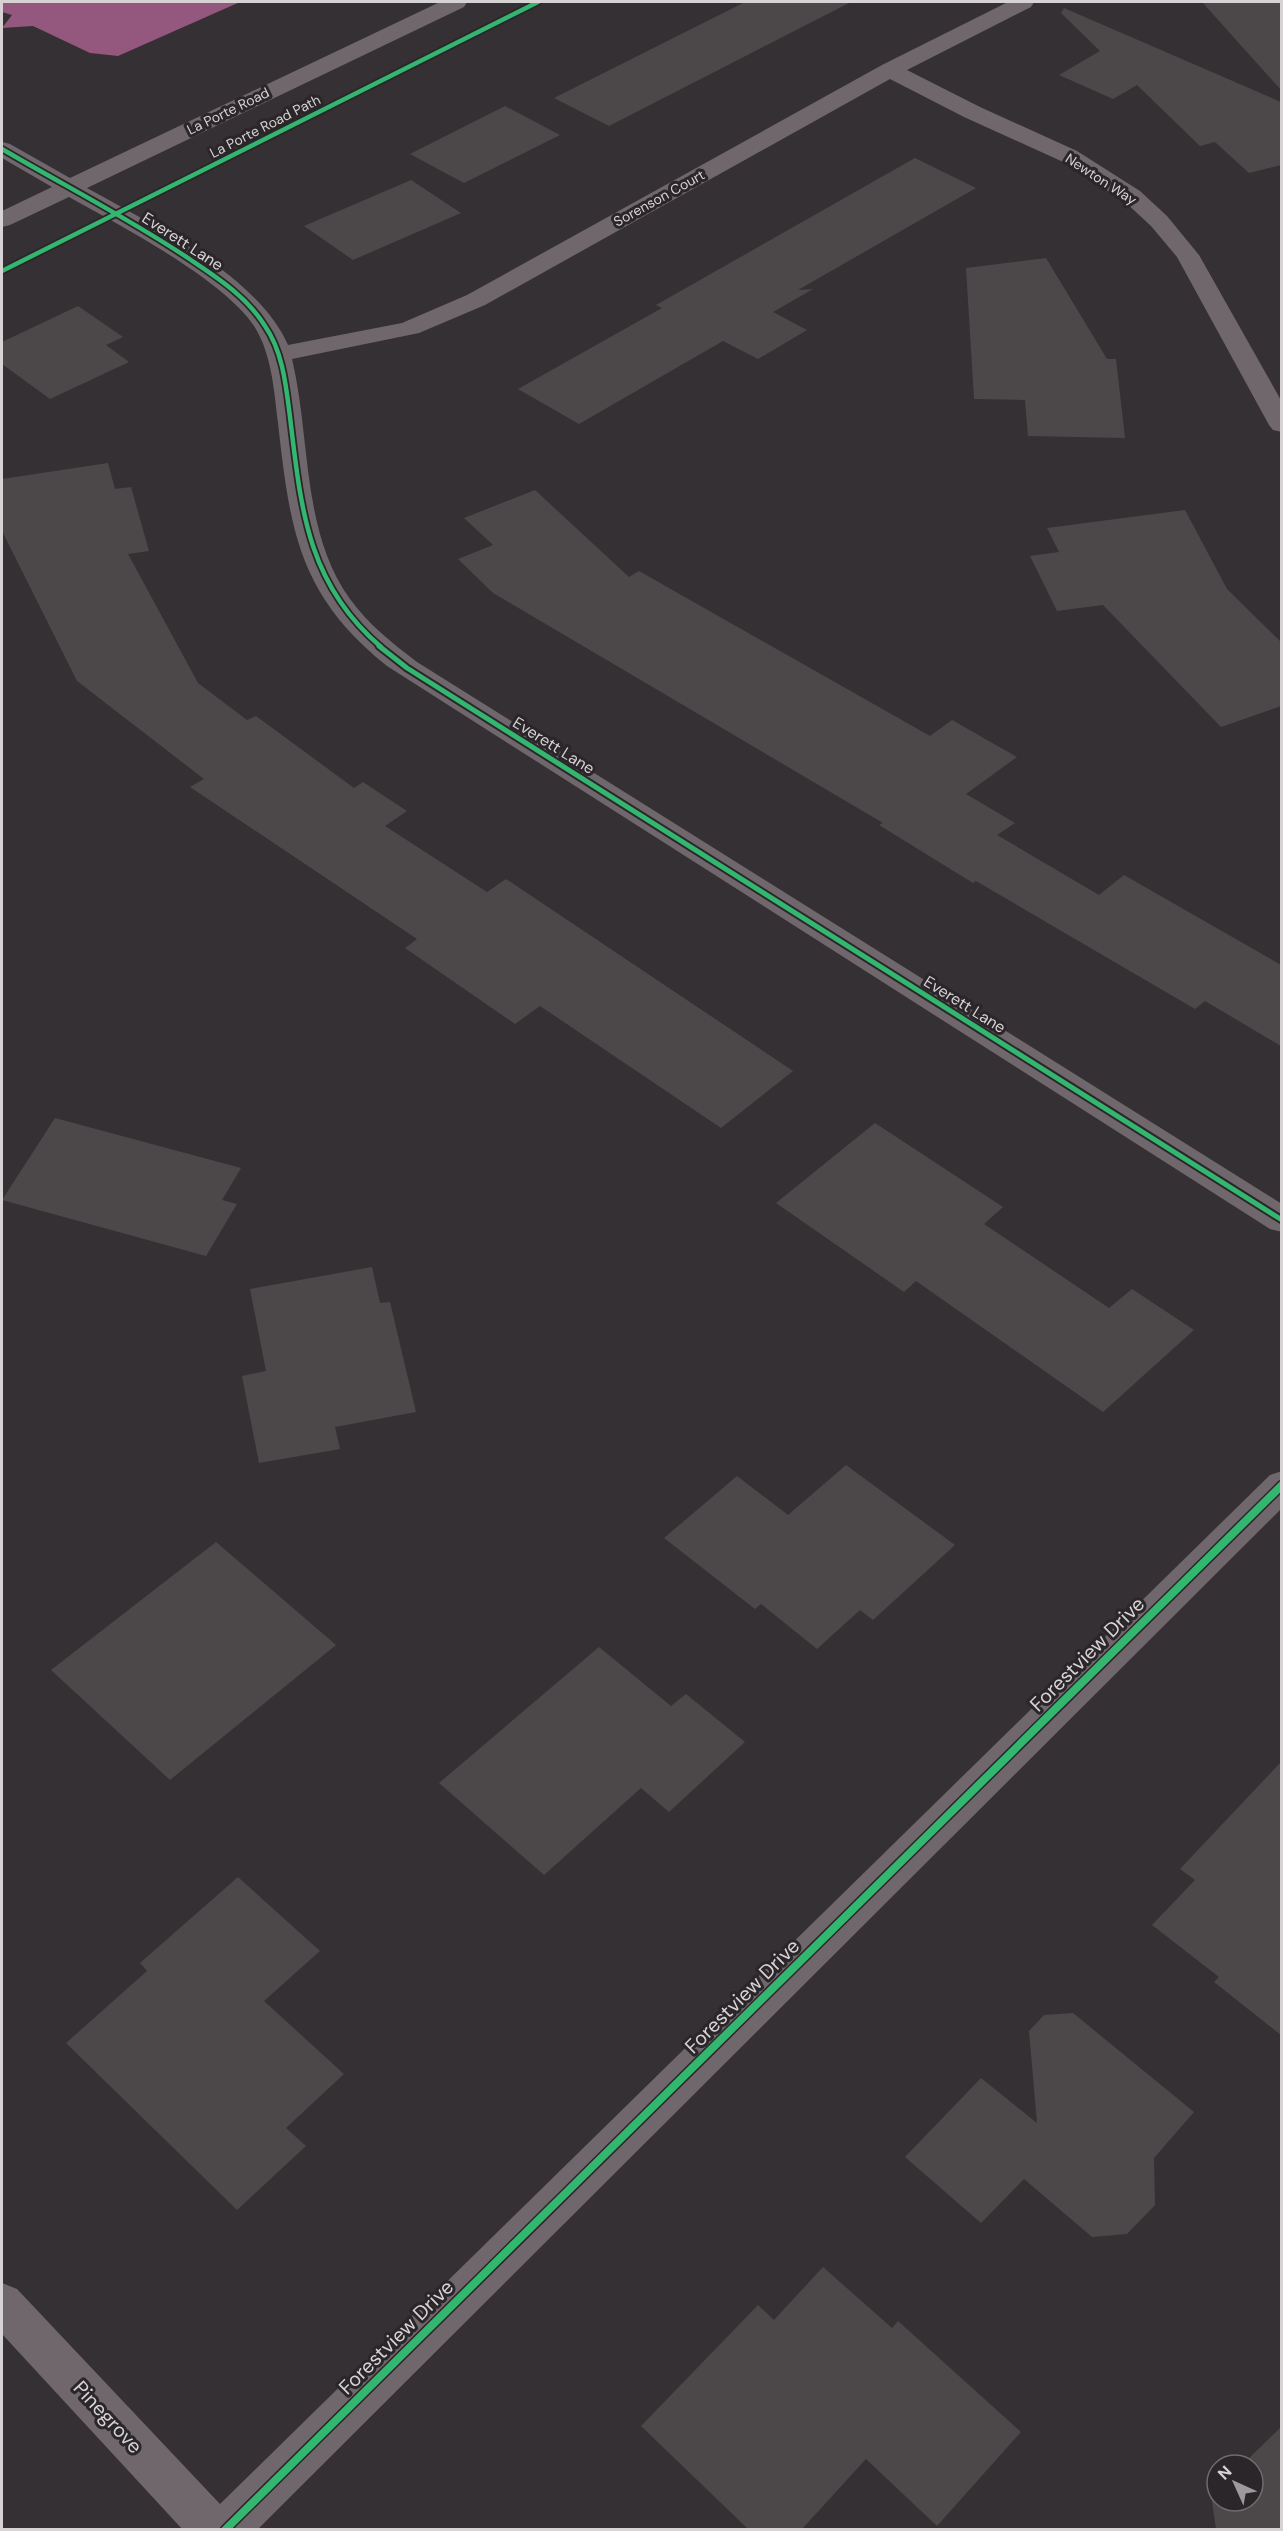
<svg xmlns="http://www.w3.org/2000/svg" width="1283" height="2531" font-family="'DM Sans',sans-serif">
<style>
.water{fill:#94577d}
.building{fill:#4c484a}
.lines{fill:none;stroke-linecap:round;stroke-linejoin:round}
.minor{fill:#70676d;fill-rule:evenodd}
.cycleway-far2-casing{stroke:#2b2629;stroke-width:8}
.cycleway-far1-casing{stroke:#2b2629;stroke-width:9}
.cycleway-casing{stroke:#2b2629;stroke-width:11}
.cycleway-far2{stroke:#33b770;stroke-width:4.5}
.cycleway-far1{stroke:#33b770;stroke-width:5}
.cycleway{stroke:#33b770;stroke-width:8}
.labels{text-anchor:middle;stroke-width:6;stroke-linejoin:round;paint-order:stroke}
.far-street-label{font-size:14px;fill:#d7d3d5;stroke:#2b2629}
.street-label{font-size:16px;fill:#d7d3d5;stroke:#2b2629}
.near-street-label{font-size:20px;fill:#d7d3d5;stroke:#2b2629}
</style>
<rect width="100%" height="100%" fill="#353033"/>
<path class="water" d="M2,2H240L118,56L90,53L33,26L2,28L12,15L2,12Z"/>
<path class="building" d="M745,2H851L609,126L554,98Z
M1202,2H1281V90Z
M1064,8L1281,102V165L1249,173L1215,142L1200,146L1137,85L1113,99L1059,75L1100,51L1061,13Z
M505,106L560,135L464,183L410,154Z
M915,158L976,188L798,290L813,289L773,312L807,330L758,359L723,341L579,424L518,389L662,308L656,305Z
M411,180L461,213L353,260L304,226Z
M1046,258L1107,359H1116L1125,438L1028,436L1025,400L974,399L966,268Z
M78,306L123,337L106,345L129,362L50,399L2,364V342Z
M108,463L115,489L131,487L149,551L128,554L198,683L247,720L256,716L354,788L363,782L407,811L385,826L487,892L506,879L793,1071L721,1128L540,1006L515,1024L405,948L417,939L190,787L204,779L77,681L2,531V479Z
M535,490L629,577L639,571L930,736L952,720L1017,757L966,794L1015,823L997,835L1099,895L1124,875L1281,965V1046L1205,1001L1195,1009L976,881L973,883L879,825L883,823L493,593L458,559L493,545L464,518Z
M1185,510L1227,589L1281,642V706L1221,727L1103,605L1057,611L1030,556L1059,552L1047,528Z
M55,1118L241,1168L222,1200L237,1204L206,1256L2,1200Z
M875,1123L1003,1207L984,1224L1109,1308L1132,1289L1194,1330L1103,1412L916,1281L904,1292L776,1203Z
M372,1267L380,1303L390,1302L416,1412L335,1427L340,1449L259,1463L242,1376L266,1371L250,1289Z
M846,1465L955,1545L873,1620L860,1610L817,1649L761,1604L755,1609L664,1538L737,1476L788,1515Z
M216,1542L336,1645L170,1780L51,1670Z
M599,1647L671,1706L686,1694L745,1742L669,1812L641,1788L544,1875L439,1783Z
M1281,1762V2035L1214,1982L1219,1977L1152,1925L1195,1880L1180,1869Z
M238,1877L320,1951L264,2001L344,2074L286,2128L306,2146L237,2210L66,2043L147,1971L140,1963Z
M1073,2013L1194,2112L1154,2158L1155,2205L1127,2234L1092,2237L1024,2179L981,2223L905,2157L981,2078L1037,2123L1029,2031L1044,2015Z
M823,2267L892,2328L898,2321L1021,2432L937,2526L866,2459L802,2529H748L641,2426L758,2305L774,2320Z
M1281,2427V2529H1216L1211,2495L1217,2489V2501H1253V2465H1242Z"/>
<g class="lines">
<path class="minor" d="M440,2H467L464,7L87,188C151,224 258,276 288,345L402,323L467,295L882,65L1008,2H1034L1031,7L907,70L980,107L1077,151L1140,191L1167,216L1199,255L1282,402V432L1273,430L1269,425L1177,257L1151,226L1124,201L1061,161L964,117L890,79L485,305L419,333L292,359C311,438 301,531 350,599C368,624 392,643 417,662L1282,1204V1232L1270,1229L387,666C298,595 290,529 278,423C274,391 272,354 254,326C223,279 119,225 69,197L10,225L2,227V211L52,187L2,158V142L10,144L70,178Z
M1282,1471V1508L257,2530H183L2,2334V2283L17,2289L220,2504L1270,1475Z"/>
<g class="cycleway-far2-casing">
<path id="cycleway-far2" d="M2,149C65,186 130,219 191,260C218,278 247,297 265,326C283,352 286,386 290,417C301,508 307,584 381,647
M2,271L538,2"/>
</g>
<g class="cycleway-far1-casing">
<path id="cycleway-far1" d="M379,646L407,668L1282,1220"/>
</g>
<g class="cycleway-casing">
<path id="cycleway" d="M225,2530L1282,1485"/>
</g>
<use href="#cycleway-far2" class="cycleway-far2"/>
<use href="#cycleway-far1" class="cycleway-far1"/>
<use href="#cycleway" class="cycleway"/>
</g>
<g class="labels">
<g class="far-street-label">
<text transform="translate(228 111) rotate(-26)" y="5">La Porte Road</text>
<text transform="translate(265 126) rotate(-27)" y="5">La Porte Road Path</text>
<text transform="translate(1101 179) rotate(33)" y="5">Newton Way</text>
<text transform="translate(659 198) rotate(-29)" y="5">Sorenson Court</text>
</g>
<g class="street-label">
<text transform="translate(183 241) rotate(33)" y="6">Everett Lane</text>
<text transform="translate(554 745) rotate(32)" y="6">Everett Lane</text>
<text transform="translate(965 1004) rotate(32)" y="6">Everett Lane</text>
</g>
<g class="near-street-label">
<text transform="translate(1087 1654) rotate(-45)" y="7">Forestview Drive</text>
<text transform="translate(742 1996) rotate(-45)" y="7">Forestview Drive</text>
<text transform="translate(396 2337) rotate(-45)" y="7">Forestview Drive</text>
<text transform="translate(108 2417) rotate(47)" y="7">Pinegrove</text>
</g>
</g>
<rect width="1283" height="2531" fill="none" stroke="#d7d3d5" stroke-width="6"/>
<g transform="translate(1235 2483) rotate(315)"><circle r="28" fill="#2b2629" stroke="#706b6e" stroke-width="1.5"/>
<path d="M0-4.5L10 22L0 15L-10 22Z" fill="#9e9a9c"/>
<text y="-9" font-size="16" font-weight="bold" text-anchor="middle" fill="#d7d3d5">N</text>
</g>
</svg>
